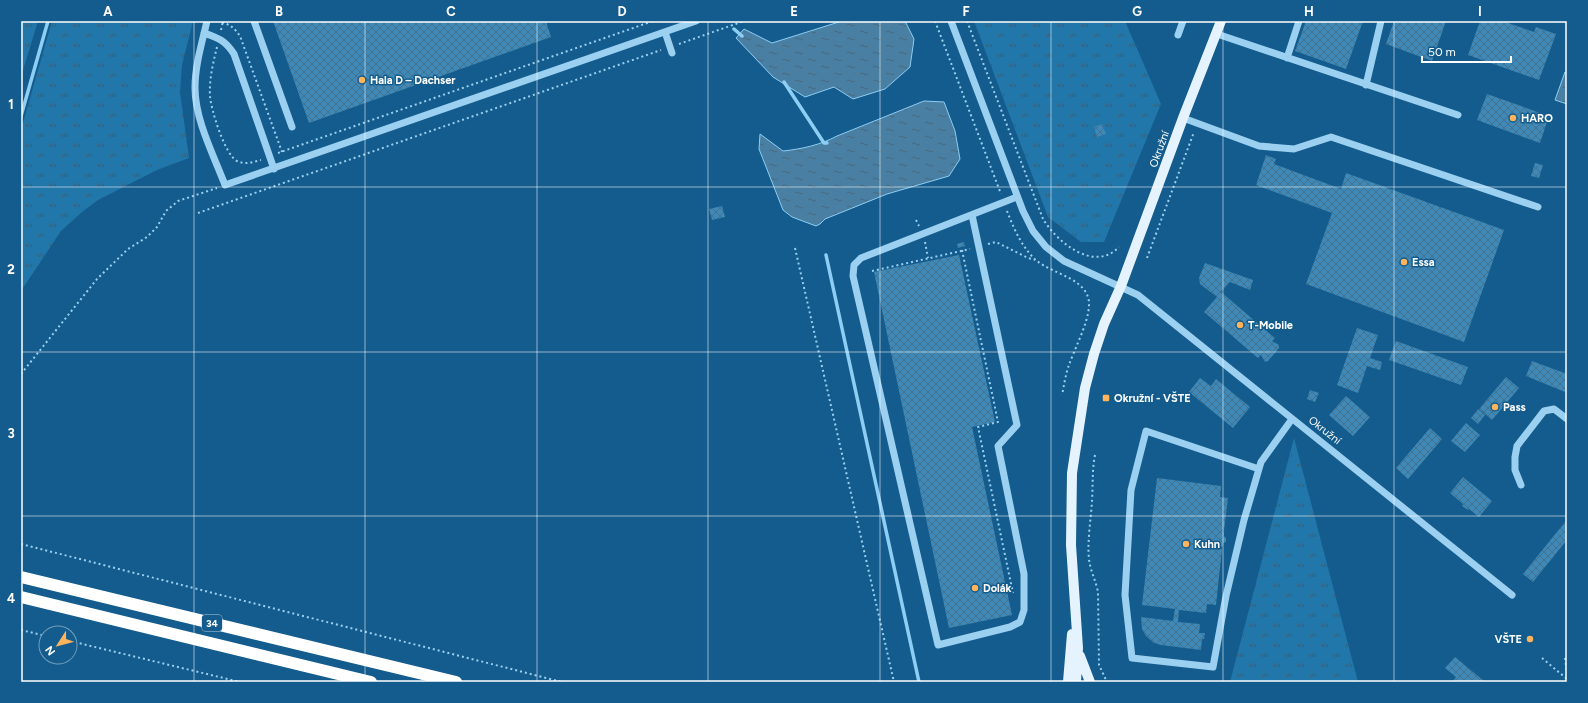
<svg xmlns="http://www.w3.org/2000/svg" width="1588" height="703" font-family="Figtree,sans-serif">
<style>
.grass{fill:url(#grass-tufts)}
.water{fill:url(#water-ripples);stroke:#8dcef4}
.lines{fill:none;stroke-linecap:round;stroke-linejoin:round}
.stream{stroke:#8dcef4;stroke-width:3.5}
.building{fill:url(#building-cross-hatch)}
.path{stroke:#9bd0f1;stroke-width:2;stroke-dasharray:2 3;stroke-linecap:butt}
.minor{stroke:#9bd0f1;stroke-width:7}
.major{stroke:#e5f3ff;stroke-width:10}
.highway{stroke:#fff;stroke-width:12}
.grid{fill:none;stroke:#fff;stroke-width:1;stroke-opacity:0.55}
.poi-dot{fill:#ffb45b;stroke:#135c8d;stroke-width:1.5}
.labels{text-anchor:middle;stroke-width:3;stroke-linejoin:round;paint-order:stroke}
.shield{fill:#135c8d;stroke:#b8cedd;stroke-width:1}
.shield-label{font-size:10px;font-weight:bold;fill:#fff}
.poi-label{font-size:11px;font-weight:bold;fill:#fff;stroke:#135c8d;text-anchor:start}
.street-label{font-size:11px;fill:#fff;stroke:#135c8d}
.neatline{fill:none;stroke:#fff;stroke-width:1.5}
.grid-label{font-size:13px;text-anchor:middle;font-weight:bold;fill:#fff}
</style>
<defs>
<pattern id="grass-tufts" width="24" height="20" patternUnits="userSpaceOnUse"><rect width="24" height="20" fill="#2176aa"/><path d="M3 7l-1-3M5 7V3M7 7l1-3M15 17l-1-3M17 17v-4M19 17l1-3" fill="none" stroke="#395f76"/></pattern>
<pattern id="water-ripples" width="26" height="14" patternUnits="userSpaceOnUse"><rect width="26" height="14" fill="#497fa2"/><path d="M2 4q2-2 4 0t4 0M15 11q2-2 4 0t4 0" fill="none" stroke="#4a687b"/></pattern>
<pattern id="building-cross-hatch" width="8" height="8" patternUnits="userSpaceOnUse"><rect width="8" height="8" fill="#3f89b8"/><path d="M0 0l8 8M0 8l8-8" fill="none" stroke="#44718d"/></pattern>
</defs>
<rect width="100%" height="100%" fill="#135c8d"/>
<path class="grass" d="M21,21H38L21,77Z
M52,21H193L182,65L180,92L189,158L157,170L98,200L82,212L61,231L21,291V130Z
M974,21H1125L1161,104L1104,242H1081L1048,217Z
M1294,438L1358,682H1230Z"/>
<path class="water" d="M842,21H905L914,39L910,67L885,89L853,99L834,87L805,97L773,77L736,38L744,29L772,43Z
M1565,72L1567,73V104L1555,100Z
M924,101L944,102L955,131L960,159L949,176L887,194L825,219L820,224L816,226L792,217L783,210L759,149L760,134L783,151C802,149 820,145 837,136Z"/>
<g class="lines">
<path class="stream" d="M734,29L742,36
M784,82L824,143H827
M21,116L48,21
M826,255L919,682"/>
</g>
<path class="building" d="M273,21H546L551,37L309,123Z
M1306,21H1363L1346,69L1295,51Z
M1394,21H1446L1432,61L1386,44Z
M1480,21H1503L1534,32L1536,27L1556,34L1539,80L1468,55Z
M1487,94L1549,116L1540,143L1477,120Z
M1102,124L1106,134L1097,137L1094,127Z
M1266,155L1276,159L1274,164L1341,189L1346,173L1504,230L1464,342L1306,284L1332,213L1256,185Z
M1535,163L1543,165L1539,178L1531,176Z
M722,206L725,217L712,220L709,209Z
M964,242L965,246L958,248L957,244Z
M959,255L995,422L972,427L1012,615L949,628L874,272Z
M1205,263L1253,280L1250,290L1230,282L1221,292L1275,338L1272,341L1279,345V348L1268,361L1265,362L1261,355L1258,358L1204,312L1217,297L1200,284L1199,278Z
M1357,328L1378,335L1370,358L1382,362L1380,370L1367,366L1358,393L1337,385Z
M1396,341L1468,367L1461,385L1389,360Z
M1532,361L1567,374V387L1565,392L1526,376Z
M1506,377L1519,388L1492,420L1479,409Z
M1200,378L1211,386L1216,379L1250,407L1233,428L1189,392Z
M1310,390L1319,393L1315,402L1307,399Z
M1346,396L1370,417L1353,436L1329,415Z
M1478,409L1485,415L1478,424L1471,418Z
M1466,423L1480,435L1465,452L1451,441Z
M1430,428L1442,439L1408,479L1396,468Z
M1463,477L1492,501L1479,517L1469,509L1468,510L1462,506L1463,504L1450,493Z
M1157,478L1221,486L1220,497L1228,498L1224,531L1222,530L1224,533V536L1226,538V542L1223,543V546L1219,548L1222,549L1216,605L1207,604L1206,613L1179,610L1178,622L1200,624L1199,633H1205L1204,639H1202L1201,650L1161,645L1154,643L1146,636L1142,629L1141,617L1173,621L1175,609L1142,605Z
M1565,522L1567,523V542L1566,541L1533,582L1523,574Z
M1455,657L1484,681L1482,682H1452L1456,677L1445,668Z"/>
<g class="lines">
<path class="path" d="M935,21L1001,194
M967,21L1043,219C1057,242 1094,273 1119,247
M222,22C231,25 235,29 240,36L282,152
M221,30L223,21
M679,44L744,21
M217,47C213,63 209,80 210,96C211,110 225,155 237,161C245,165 253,162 261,160
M278,153L653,21
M1007,211C1014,229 1022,248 1037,261C1053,274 1089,279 1089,304C1089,323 1074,349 1068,368C1065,377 1064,386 1062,395
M198,213L661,50
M916,220L919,226
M925,242L928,258
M988,244L996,242L1028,258L1035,260
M795,248L894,682
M962,250L998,422L978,427L1013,593
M1147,258L1194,132
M872,271L970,249
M21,374L97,279L128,249L147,237L157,227L166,211L178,201L217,188
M1095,455C1092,470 1093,485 1092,501C1091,519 1086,548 1090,565C1092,574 1096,582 1098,592L1099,665L1107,682
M21,544L562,682
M21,630L46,636
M70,641L240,682
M1542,658L1567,679
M1565,658L1567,673"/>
<path class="minor" d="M207,21C202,43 195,65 195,88C195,120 214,156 225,185L696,21
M254,21L292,127
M951,21L1023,211L1033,231L1046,247L1064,261L1138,295L1512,595
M665,32L672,53
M204,33C218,38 225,40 234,54L274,169
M1217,34L1458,115
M1178,35L1183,21
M1287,58L1299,21
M1366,85L1381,21
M1183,118L1259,146L1294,149L1331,137L1538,207
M972,215L1017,425L998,446L1024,574V610L1020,622L1010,627L938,645L853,276L854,265L861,258L1017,197
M1259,469L1146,431L1131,490L1125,595L1132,658L1213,667L1226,596L1244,520L1261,462L1292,419
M1521,485L1515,470V457L1517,446L1544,411L1554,409L1567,419"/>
<path class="major" d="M1080,656L1090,682
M1068,682L1072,634
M1076,682L1078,648L1071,545L1072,473L1085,388L1094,354L1104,324L1121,286L1183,118L1221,21"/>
<path class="highway" d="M21,577L456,682
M21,597L371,682"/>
</g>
<path class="grid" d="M194,21V682M365,21V682M537,21V682M708,21V682M880,21V682M1051,21V682M1223,21V682M1394,21V682M21,187H1567M21,352H1567M21,516H1567"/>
<g class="poi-dot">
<circle cx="362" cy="80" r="4"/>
<circle cx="1513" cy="118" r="4"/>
<circle cx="1404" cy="262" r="4"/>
<circle cx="1240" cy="325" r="4"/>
<rect x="1102" y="394" width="8" height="8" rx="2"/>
<circle cx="1495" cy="407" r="4"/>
<circle cx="1186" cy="544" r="4"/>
<circle cx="975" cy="588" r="4"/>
<circle cx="1530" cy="639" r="4"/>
</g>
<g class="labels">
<rect class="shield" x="202" y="615" width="20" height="16" rx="3"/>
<g class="shield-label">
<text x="212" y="627">34</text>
</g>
<g class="poi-label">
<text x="370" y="84">Hala D – Dachser</text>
<text x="1521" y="122">HARO</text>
<text x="1412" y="266">Essa</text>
<text x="1248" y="329">T-Mobile</text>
<text x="1114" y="402">Okružní - VŠTE</text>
<text x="1503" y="411">Pass</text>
<text x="1194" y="548">Kuhn</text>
<text x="983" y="592">Dolák</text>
<text x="1522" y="643" text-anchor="end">VŠTE</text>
</g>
<g class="street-label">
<text transform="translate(1159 149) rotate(-70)" y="4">Okružní</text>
<text transform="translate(1325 430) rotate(38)" y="4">Okružní</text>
</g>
</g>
<rect width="1588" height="703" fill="none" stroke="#135c8d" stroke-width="44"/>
<g transform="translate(58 645) rotate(234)"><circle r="19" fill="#135c8d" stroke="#719dbb"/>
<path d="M0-3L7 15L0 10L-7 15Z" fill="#ffb45b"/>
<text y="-6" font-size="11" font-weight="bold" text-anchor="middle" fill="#ffffff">N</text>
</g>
<path d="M1422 56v6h89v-6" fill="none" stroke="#ffffff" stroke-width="2"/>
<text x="1428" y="56" font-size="12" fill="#ffffff" stroke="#135c8d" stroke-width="3" paint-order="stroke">50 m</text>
<rect x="22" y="22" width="1544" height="659" class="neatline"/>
<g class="grid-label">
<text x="108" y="16">A</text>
<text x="279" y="16">B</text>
<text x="451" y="16">C</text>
<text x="622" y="16">D</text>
<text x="794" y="16">E</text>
<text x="966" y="16">F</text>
<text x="1137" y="16">G</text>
<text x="1309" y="16">H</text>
<text x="1480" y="16">I</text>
<text x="11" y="109">1</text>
<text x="11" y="274">2</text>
<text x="11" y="438">3</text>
<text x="11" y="603">4</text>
</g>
</svg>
